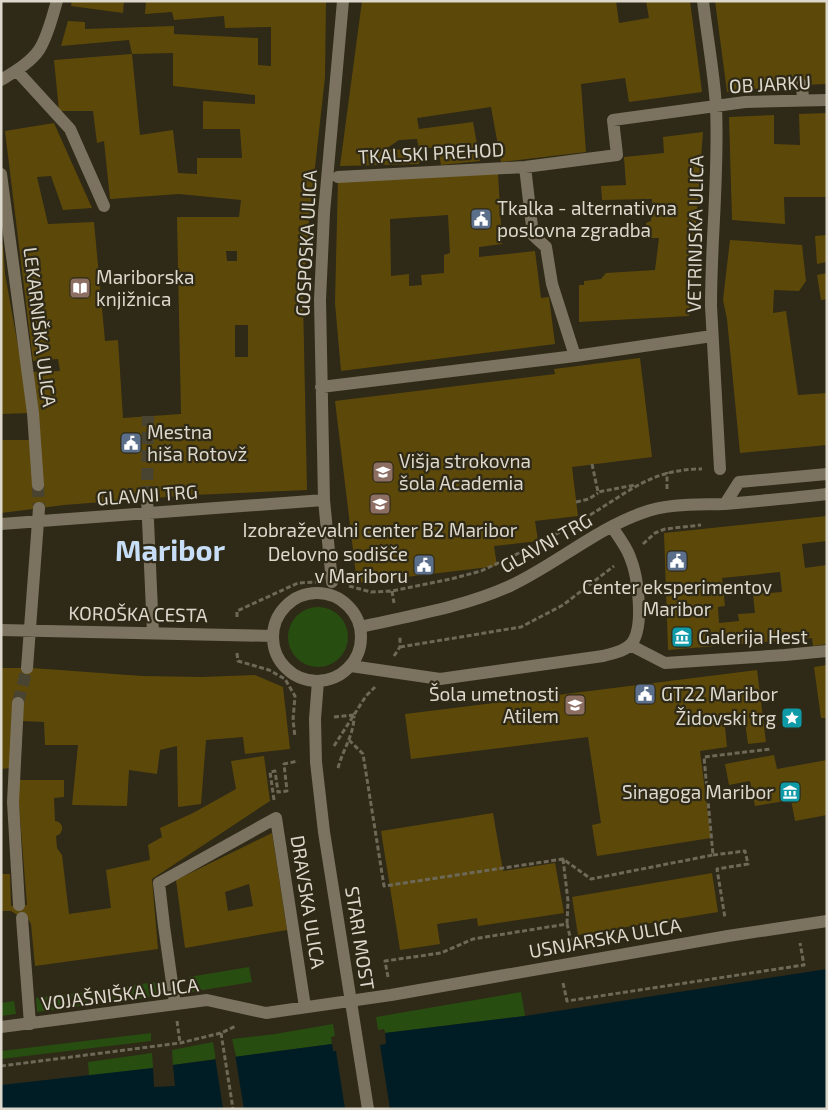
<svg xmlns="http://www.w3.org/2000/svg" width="828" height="1110" font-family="'Exo 2',sans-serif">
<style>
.green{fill:#284d11}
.water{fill:#001d26}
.pier{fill:#2f2917}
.building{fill:#5c490a;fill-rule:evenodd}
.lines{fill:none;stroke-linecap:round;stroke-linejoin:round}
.minor-tunnel{stroke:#494332;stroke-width:12;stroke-dasharray:12 6;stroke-linecap:butt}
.path{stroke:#6d6858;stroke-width:3;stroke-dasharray:5 2.5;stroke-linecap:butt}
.minor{stroke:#7b735f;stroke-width:12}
.labels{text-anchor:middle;stroke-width:4.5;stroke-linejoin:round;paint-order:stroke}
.street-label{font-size:19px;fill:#dcd8cc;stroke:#2f2917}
.poi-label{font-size:19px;fill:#dcd8cc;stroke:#2f2917;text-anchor:start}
.town-label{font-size:29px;font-weight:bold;fill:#c8def6;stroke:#2f2917}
</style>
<rect width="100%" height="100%" fill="#2f2917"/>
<path class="green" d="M288 637a30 30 0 1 1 60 0a30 30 0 1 1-60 0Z
M249,967L252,982L191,992L189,977Z
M155,982L157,996L101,1004L99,990Z
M93,991L95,1004L37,1012L36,998Z
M521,992L525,1016L385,1033L384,1029L378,1030L376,1017Z
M14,1001L16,1014L1,1016V1003Z
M333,1024L335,1036L331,1037L332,1044L236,1057L232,1039L275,1034Z
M151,1033V1041L1,1059V1051Z
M213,1042L216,1059L173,1065L172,1050Z
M152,1053L153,1068L89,1076L88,1062Z"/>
<path class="water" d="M827,969V1109H1V1085L153,1068L154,1087L175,1086L173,1065L332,1044L385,1033L525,1016Z"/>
<path class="pier" d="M385,1031L386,1044L380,1045L390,1109H345L336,1051H333L332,1042Z
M235,1054L244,1109H223L215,1057Z"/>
<path class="building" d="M72,1H124L123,13L71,6Z
M146,1H326L325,77L309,221L303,299L307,490L193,495L64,505L1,513V440H32L31,372L60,371L58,359L33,361L5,131L54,123L92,208L63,210L51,176L37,177L48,224L94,222L105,341L118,340L123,418L181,414L177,217H239L241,200L179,194L110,199L104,141L97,143L93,111H59L54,60L132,54L140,135L173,130L178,173L197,174V158H242L240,129H203V101L255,104V95L173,86V53L132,54L129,40L61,46L68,21L85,22V29L174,26V34L258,38V65L271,66V27L225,28L224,16L174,20L172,12L145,14ZM226,251H237V261H227ZM235,325H248V357H235Z
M362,1H616L619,23L649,18L646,1H690L702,92L629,102L625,78L581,84L586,152L501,162L491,107L417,118L419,129L473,122L480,161L441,165L438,147L419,149L417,139L399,140L384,150L418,149L419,164L340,166Z
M715,1H827V84L782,86L727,92Z
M827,113V197H784L785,224L732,220L729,117L774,115V144L800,145L799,114Z
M703,132L689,316L579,322V285H584V281L601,279L606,273L655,270L659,238H646V223L651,221L652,199L602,200L601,186L626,185L624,157L664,153L663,137Z
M498,173L502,244L479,247V257L535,251L541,298L549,297L555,344L341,371L335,303L338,179ZM448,215L450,253L444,255V273L421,275L422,285L409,286V274L391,276L390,219Z
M827,235V262L817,264L815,236Z
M730,240L802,245L806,281L799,291L774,290L773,313L786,311L798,395L827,393V445L740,453L727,319L723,300Z
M1,245H3L5,274L30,413L1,414Z
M827,273V299L821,300L817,275Z
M640,358L652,457L572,467L578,516L535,521L538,541L494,546L497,566L357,583L335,401L555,374L554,369Z
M827,516V541L802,544L805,568L827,565V644L813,646L812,638L668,650L664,533ZM780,572L782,592L753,594L755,613L738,614L739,621L719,623L718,607L725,606L722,578Z
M827,665V718H821L814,667Z
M1,668H32L142,676L202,677L255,675L283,687L290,749L245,754L243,737L206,740L201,804L178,807L177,746L160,750L157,774L129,770L127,806L72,805L78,745H45L44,722L22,721L10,768L1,769Z
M757,670L766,742L748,744L744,714L724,716L727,747L700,751L711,838L597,856L592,825L601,823L588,737L411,759L405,714Z
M774,755L777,769L827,760V815L795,821L791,800L755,806L750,781L729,785L725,764Z
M264,756L270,801L152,879L158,949L35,966L31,924L28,919L22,918L11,911H1V874H10L11,906L27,905L17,780H64V797L54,798L55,821L59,822L62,826V830L60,834L56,836L57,848L62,855L69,914L111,908L106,870L150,860L148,845L162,837L160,828L193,813L236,789L231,761Z
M493,813L503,871L555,863L564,913L478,926L477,918L437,924L440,944L400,950L381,831Z
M272,833L287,930L185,948L176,880ZM249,884L253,906L228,911L225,892Z
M712,873L718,912L578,935L572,897Z"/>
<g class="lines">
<path class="minor-tunnel" d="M38,485L39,508
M147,498L148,416
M18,703L27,668"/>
<path class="path" d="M592,464L598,492L635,485
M667,489V472
M576,502L589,499L598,493
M590,515C630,491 652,469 702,469
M643,544L655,533L665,529L701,525
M349,586L371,592L392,591L451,579L481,571L511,557L576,524
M392,591L394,603
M237,617V611L298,583L316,582
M400,647L521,627L563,605L614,566
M237,653L238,661L269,670L285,679L295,696L293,720L295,737
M394,656L400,647V636
M334,717L354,715
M349,740L363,754L384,886L563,859L591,879L713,855L704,757L771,749
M334,746L366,696L375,687
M338,768C343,749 354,735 354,716
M274,800L270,772L275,771L278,792L287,791L284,764L298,761
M713,855L745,851L748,864L717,869L725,918
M563,859L568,901L567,924
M388,977L385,961L441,953L473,939L567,924L572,945
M563,983L567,1001L804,965L800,943
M177,1021L180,1043
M221,1033L233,1109
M1,1066L180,1043L221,1033L236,1026"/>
<path class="minor" d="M703,1C707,36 714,72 716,107C719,174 711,239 711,306L720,469
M17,71L70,129L104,206
M1,80C14,72 30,63 39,50C48,36 52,17 57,1
M802,85L803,100
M525,167L533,235L546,247L552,284L575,356
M1,174L33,413L38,485
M338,177L525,167L617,155L613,120L745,102L827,100
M321,387L575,356L712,336
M147,498L153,633
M324,500L332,582
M725,504L739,482L827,474
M1,524L324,500L320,300L324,213L343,1
M273 637a44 44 0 1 1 88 0a44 44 0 1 1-88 0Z
M360,627C409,616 464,607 510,586C555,565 596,529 642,513C669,503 697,505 725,504C759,501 793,498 827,494
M1,630L273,636
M630,645L665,663L785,655L827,651
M351,666L440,679L603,656C613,653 624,652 631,644C645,628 638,576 630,557C626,546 618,536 612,527
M27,668L39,508
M318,681L315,719L316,762L324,832L368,1109
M18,703L13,802L19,905
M22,918L30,1024
M175,1004L164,926L159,883L276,818L305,1007
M1,1027L207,1000L266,1013L391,995L728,936L827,921"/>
</g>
<defs>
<g id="civic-square" transform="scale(1.125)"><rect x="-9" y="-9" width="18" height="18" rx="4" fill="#5c6f8a" stroke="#2f2917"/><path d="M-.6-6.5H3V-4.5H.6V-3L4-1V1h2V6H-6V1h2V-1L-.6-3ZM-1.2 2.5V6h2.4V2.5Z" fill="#fff"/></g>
<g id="library-square" transform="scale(1.125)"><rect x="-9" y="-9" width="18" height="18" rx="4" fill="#8d6e63" stroke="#2f2917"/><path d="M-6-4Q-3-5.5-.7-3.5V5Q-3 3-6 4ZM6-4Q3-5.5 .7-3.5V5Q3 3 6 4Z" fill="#fff"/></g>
<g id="university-square" transform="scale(1.125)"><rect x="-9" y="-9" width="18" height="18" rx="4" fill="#8d6e63" stroke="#2f2917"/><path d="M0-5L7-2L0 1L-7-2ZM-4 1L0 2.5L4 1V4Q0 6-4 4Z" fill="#fff"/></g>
<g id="school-square" transform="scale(1.125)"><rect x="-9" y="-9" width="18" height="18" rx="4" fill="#8d6e63" stroke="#2f2917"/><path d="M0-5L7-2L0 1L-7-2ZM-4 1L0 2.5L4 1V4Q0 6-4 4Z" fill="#fff"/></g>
<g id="museum-square" transform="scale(1.125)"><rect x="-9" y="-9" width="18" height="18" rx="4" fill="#0f9aa8" stroke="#2f2917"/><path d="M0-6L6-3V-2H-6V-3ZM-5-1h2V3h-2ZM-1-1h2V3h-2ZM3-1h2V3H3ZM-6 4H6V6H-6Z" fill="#fff"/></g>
<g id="sight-square" transform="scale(1.125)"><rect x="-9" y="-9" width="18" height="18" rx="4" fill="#0f9aa8" stroke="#2f2917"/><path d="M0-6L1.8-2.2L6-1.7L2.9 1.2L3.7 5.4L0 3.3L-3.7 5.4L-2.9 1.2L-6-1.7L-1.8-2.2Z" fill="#fff"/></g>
</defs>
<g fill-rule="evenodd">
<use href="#civic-square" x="481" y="219"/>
<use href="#library-square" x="80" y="288"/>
<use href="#civic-square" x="131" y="443"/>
<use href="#university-square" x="383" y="472"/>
<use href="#school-square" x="380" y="504"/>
<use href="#civic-square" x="677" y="561"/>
<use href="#civic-square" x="424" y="565"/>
<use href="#museum-square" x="682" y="637"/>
<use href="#civic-square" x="645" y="694"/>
<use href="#school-square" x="575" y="705"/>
<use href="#sight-square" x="792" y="718"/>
<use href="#museum-square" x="790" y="792"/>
</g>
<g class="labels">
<g class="street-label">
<text transform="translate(770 84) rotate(-3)" y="7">OB JARKU</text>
<text transform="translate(431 153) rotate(-3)" y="7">TKALSKI PREHOD</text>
<text transform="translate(695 234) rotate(-89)" y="7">VETRINJSKA ULICA</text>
<text transform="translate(306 243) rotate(-87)" y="7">GOSPOSKA ULICA</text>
<text transform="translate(40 327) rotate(83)" y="7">LEKARNIŠKA ULICA</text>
<text transform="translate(147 495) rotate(-4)" y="7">GLAVNI TRG</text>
<text transform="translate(546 543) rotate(-29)" y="7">GLAVNI TRG</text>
<text transform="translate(138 614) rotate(1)" y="7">KOROŠKA CESTA</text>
<text transform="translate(308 902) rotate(81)" y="7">DRAVSKA ULICA</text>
<text transform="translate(360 938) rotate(81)" y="7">STARI MOST</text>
<text transform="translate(605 938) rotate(-10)" y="7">USNJARSKA ULICA</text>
<text transform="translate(120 994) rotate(-7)" y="7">VOJAŠNIŠKA ULICA</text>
</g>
<g class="poi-label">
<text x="497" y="215">Tkalka - alternativna<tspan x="497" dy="22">poslovna zgradba</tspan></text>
<text x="96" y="284">Mariborska<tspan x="96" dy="22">knjižnica</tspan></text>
<text x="147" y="439">Mestna<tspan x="147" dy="22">hiša Rotovž</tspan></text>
<text x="399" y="468">Višja strokovna<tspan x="399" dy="22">šola Academia</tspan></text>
<text x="380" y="537" text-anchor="middle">Izobraževalni center B2 Maribor</text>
<text x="408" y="561" text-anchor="end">Delovno sodišče<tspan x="408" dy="22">v Mariboru</tspan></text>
<text x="677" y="594" text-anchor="middle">Center eksperimentov<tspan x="677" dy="22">Maribor</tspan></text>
<text x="698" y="644">Galerija Hest</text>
<text x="559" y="701" text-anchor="end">Šola umetnosti<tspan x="559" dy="22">Atilem</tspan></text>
<text x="661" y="701">GT22 Maribor</text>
<text x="776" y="725" text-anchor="end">Židovski trg</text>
<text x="774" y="799" text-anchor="end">Sinagoga Maribor</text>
</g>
<g class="town-label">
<text x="170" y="561">Maribor</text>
</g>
</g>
<rect width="828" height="1110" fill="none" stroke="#dcd8cc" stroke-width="5"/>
</svg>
